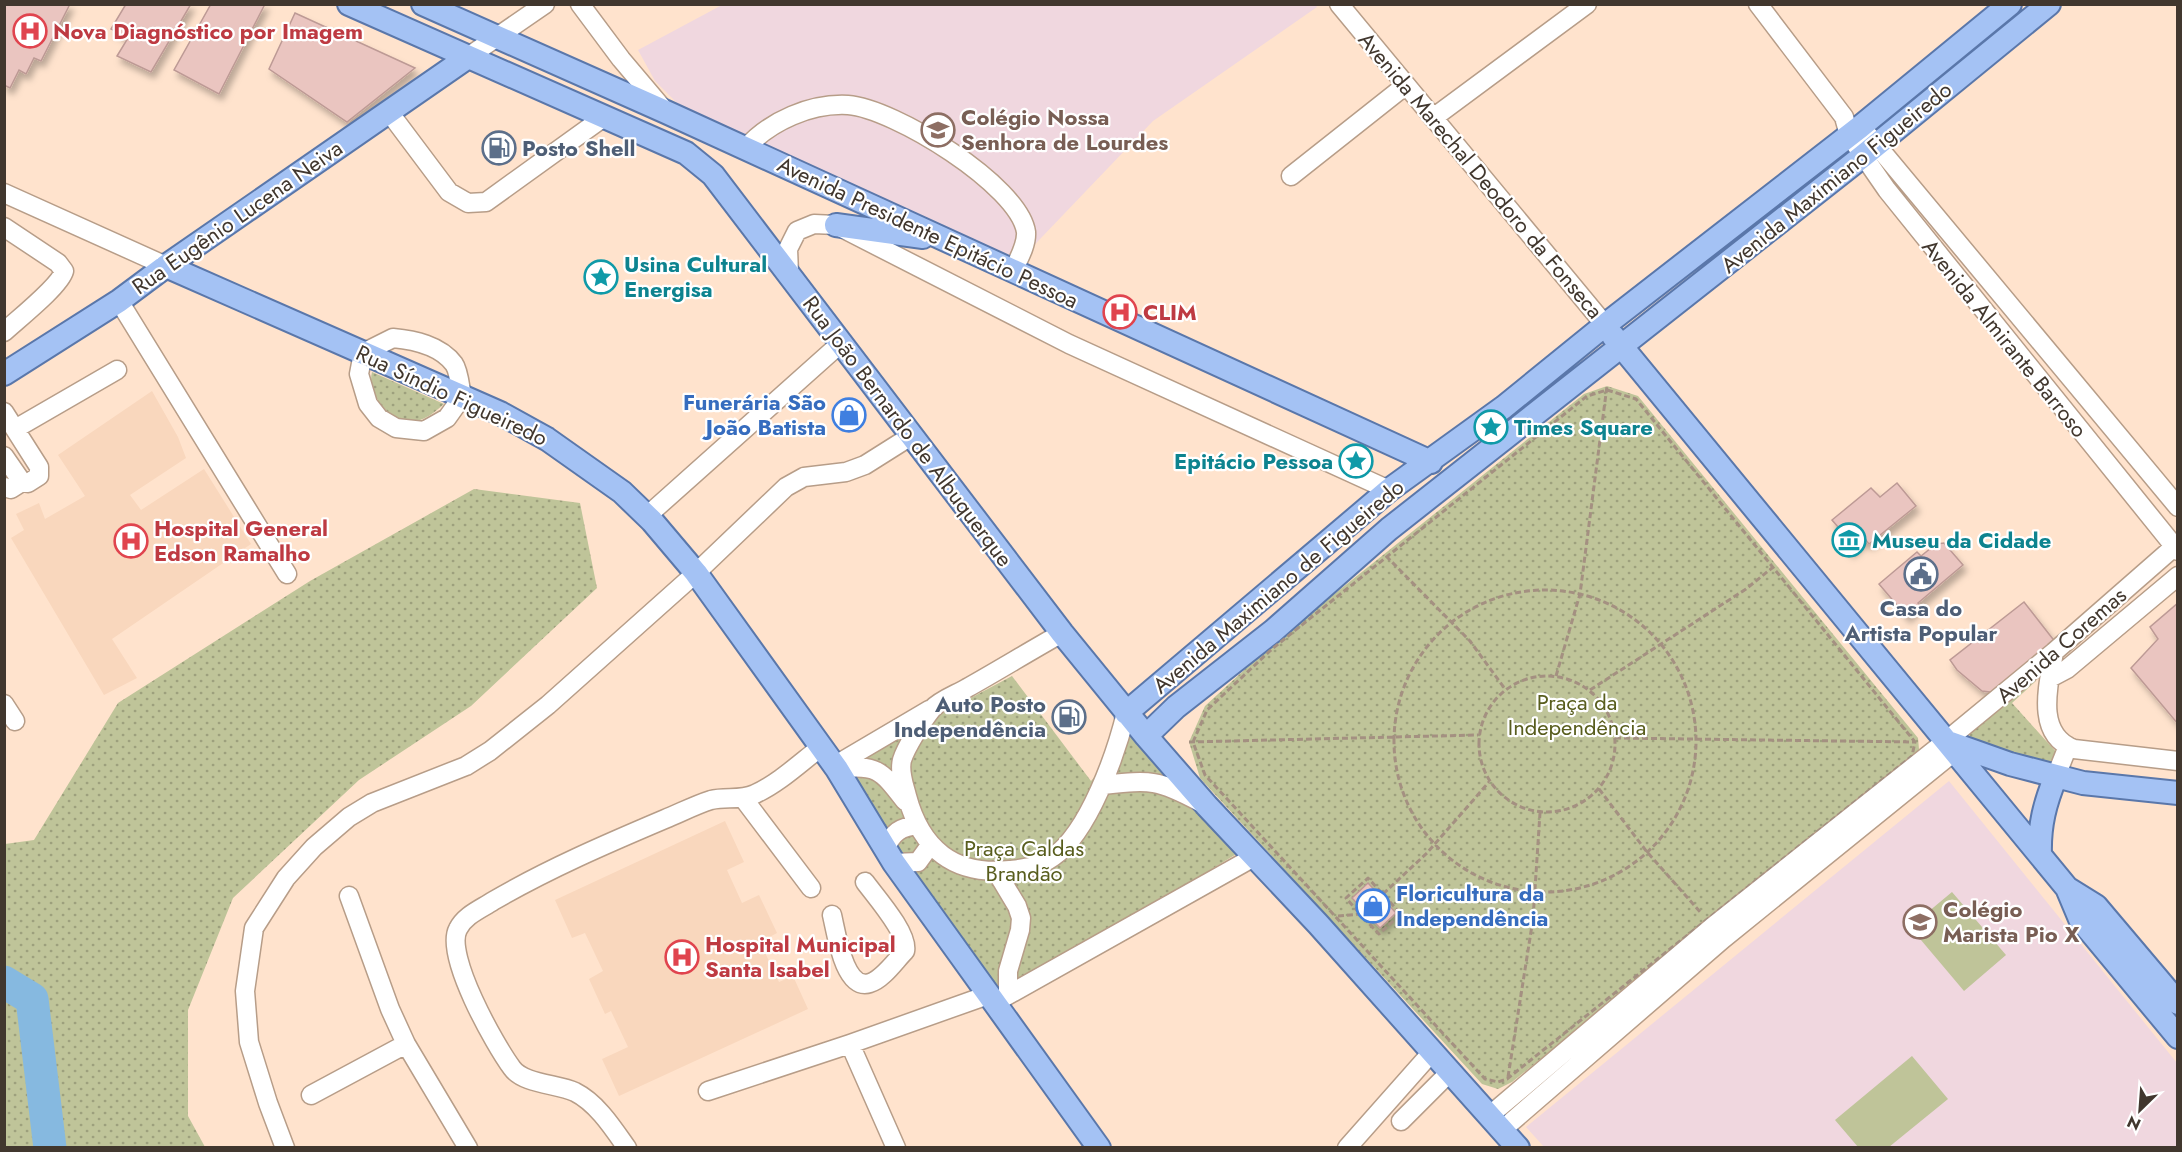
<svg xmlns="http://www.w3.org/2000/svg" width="2182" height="1152" font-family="Jost,sans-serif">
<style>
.education{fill:#f0d7df}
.built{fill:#f9d7bd}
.grass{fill:url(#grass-dots)}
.pitch{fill:#bfc499}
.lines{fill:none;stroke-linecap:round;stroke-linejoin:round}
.river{stroke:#86b9e0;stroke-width:33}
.building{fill:#eac5c0;stroke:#bd9a95;stroke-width:1.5;filter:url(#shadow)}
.minor-casing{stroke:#b79d88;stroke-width:21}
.major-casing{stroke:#5a77aa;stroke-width:26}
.path{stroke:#a49081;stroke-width:3;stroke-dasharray:6 3;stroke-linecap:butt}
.minor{stroke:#fff;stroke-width:18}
.major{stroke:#a4c2f4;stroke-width:22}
.labels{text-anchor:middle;stroke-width:4.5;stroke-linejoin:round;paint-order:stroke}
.health-label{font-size:22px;font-weight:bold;fill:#be3a42;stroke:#fff;text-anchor:start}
.education-label{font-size:22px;font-weight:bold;fill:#785e54;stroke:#fff;text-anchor:start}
.service-label{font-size:22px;font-weight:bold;fill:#4e5e75;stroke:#fff;text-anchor:start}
.street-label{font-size:22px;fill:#41372e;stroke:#fff}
.culture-label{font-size:22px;font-weight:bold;fill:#0d838f;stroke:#fff;text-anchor:start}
.shop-label{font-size:22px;font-weight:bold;fill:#366cbe;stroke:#fff;text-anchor:end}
.park-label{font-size:22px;fill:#585d1d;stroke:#fff}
</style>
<defs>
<pattern id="grass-dots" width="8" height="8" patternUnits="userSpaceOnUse" patternTransform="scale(1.5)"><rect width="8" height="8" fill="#bfc499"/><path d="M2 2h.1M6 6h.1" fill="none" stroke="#9da07d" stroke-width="1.8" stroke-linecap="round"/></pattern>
<filter id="shadow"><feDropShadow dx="3.5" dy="6" stdDeviation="3" flood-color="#0004"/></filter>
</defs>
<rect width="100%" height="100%" fill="#ffe3cd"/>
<path class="education" d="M1315,4L1317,7L1153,121L1019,261L677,103L655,81L638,50L722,5Z
M1949,781L2177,1063V1147L1545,1148L1526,1127Z"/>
<path class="built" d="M152,391L178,437L186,458L130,495L141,510L204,469L251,544L112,639L137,678L104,695L11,538L24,530L16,514L39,503L45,519L85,496L58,455Z
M725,821L744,862L727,870L742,903L759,895L777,933L760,942L779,982L793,976L808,1009L619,1096L602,1059L628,1047L611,1011L605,1014L589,979L603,971L585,933L572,938L555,900Z"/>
<path class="grass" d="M372,372L444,404C436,411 427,419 416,421C391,425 366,394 372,372Z
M1607,386L1638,396L1918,738L1919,749L1917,757L1512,1082L1498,1089L1482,1084L1200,778L1189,742L1205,706L1277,640L1584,394Z
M474,489L580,503L597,588L471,706L359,780L233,898L188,1010V1116L205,1147H5V844L34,840L118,703L310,581Z
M2031,675L2036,681L2012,703L2058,754L2048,768L1979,745L1966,732Z
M1012,676L1091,781L1130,736L1238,853L993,1003L837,769Z"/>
<path class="pitch" d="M1952,892L2006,955L1964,991L1910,927Z
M1912,1056L1948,1099L1889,1147H1858L1835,1120Z"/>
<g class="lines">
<path class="river" d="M4,982L32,999L50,1148"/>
</g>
<path class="building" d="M4,4H70L41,61L34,58L26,74L19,70L10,88L4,85Z
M126,4H191L151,72L117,56L128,38L111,29Z
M211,4H265L219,94L174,70Z
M295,13L415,68L347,122L269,69Z
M1897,483L1916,506L1869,544L1865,539L1850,552L1839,538L1844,534L1832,520L1871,488L1880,497Z
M1944,543L1963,565L1918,603L1920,605L1907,617L1879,584L1917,552L1921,556L1936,544Z
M2024,602L2056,643L2001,689L1990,692L1982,691L1957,670L1950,660Z
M2178,603V724L2131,668L2158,639L2150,627Z
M1368,883L1396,913L1380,928L1352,898Z"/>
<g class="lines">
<g class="minor-casing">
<path id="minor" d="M580,4L621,59L665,111
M1339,4L1605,325
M1758,4L1844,117L1849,135L1887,190L2178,551
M468,57L545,4
M389,112L449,192L468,203L486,202L604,117
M1433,118L1587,4
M1869,136L2178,507
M746,148C770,121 811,103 848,105C893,108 1019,185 1026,232C1027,245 1018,260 1013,271
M1291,176L1406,85
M4,193L166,266
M4,227L58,263L64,271C60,286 18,319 4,332
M789,273L788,249L797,231L814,224L836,225L1069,344L1389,490
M119,301L287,574
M393,338C414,340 440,345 454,364C459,371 460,387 462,397L447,418L424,431L396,428L379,418L368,404L359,374L363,353Z
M4,412L39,467V476L28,483L22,482L4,456
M15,429L117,370
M4,487L11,489L22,482
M647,516L841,343
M1062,633C1030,651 999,670 967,688C957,694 940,700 932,709C923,720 906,747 902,760C899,772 904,784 907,796C921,849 954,876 1010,870C1026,868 1039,867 1053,857C1089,832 1116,754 1126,713
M2054,652C2049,683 2034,734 2074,749L2178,761
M2050,678L2067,669L2178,576
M4,704L15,721
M834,766L929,710
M837,769C877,764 881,770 905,801
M2056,776L2068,746
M1103,785C1151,780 1157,779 1200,802
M743,798L811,888
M885,849C893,832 900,827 918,825
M894,863L918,862L931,844
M996,871L1017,906L1021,918L1020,930L1008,971V995
M349,896L390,1009L406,1044L468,1148
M832,915C836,931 844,992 870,983C883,979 895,961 905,951C909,934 876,897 865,882
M994,1003L1254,857
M850,1044L896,1148
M708,1091L850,1044L988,995
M311,1095L406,1044
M1489,1116L1712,927L1946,741L2054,652L2174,547
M1401,1121L1450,1072
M1502,1130L1723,939L1954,752
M285,1148L268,1103L249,1042L245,991L254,928L286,878L314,847L349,817L372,803L466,766L490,751L548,705L696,573L786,487L804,477L846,472L865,465L911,436
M627,1148C613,1128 597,1103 575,1092C558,1084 523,1084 512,1068C495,1045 444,955 458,929C465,915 481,909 493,901C548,869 606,844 665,819C680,813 695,805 711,800C725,796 741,801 755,794C779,783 800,763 821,747
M1347,1148L1432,1052"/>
</g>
<g class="major-casing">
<path id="major" d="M349,4L686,153L713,175L1062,633L1146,736L1176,707L1273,631L1389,529L1863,156L2049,4
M423,4L666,112L1431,462
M836,225L923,237
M166,266L500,413L547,439L622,492L652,521L696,573L837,769L894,863L1099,1148
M1613,336L2067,888L2080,919L2178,1037
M4,374L119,301L166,266L468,57
M1126,713L1389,490L1504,407L1605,325L1860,127L2010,4
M1146,736L1207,806L1318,924L1518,1148
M1948,742L2010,764L2083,783L2178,793
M2040,855C2039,825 2045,803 2056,776
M2067,888L2096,906L2178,1003"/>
</g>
<path class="path" d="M1607,390L1636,399L1915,742L1912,756L1507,1079L1498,1082L1485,1079L1205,775L1193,742L1207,710L1272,649L1587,396Z
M1386,556L1470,641L1505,689
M1394 741a151 151 0 1 1 302 0a151 151 0 1 1-302 0Z
M1479 744a68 68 0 1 1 136 0a68 68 0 1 1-136 0Z
M1556,676L1580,594L1607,386
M1590,690L1746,589L1772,568
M1615,738L1914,742
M1189,742L1478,735
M1599,789L1647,852L1702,914
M1383,894L1427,853L1489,782
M1338,916L1360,914L1379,934L1401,914L1368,878L1346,898L1360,914
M1508,1077L1533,919L1540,813"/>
<use href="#minor" class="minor"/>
<use href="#major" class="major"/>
</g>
<defs>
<g id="hospital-ring" transform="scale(1.725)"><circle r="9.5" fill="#fff" stroke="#e0444e" stroke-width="1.5"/><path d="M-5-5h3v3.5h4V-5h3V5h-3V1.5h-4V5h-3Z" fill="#e0444e"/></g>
<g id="school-ring" transform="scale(1.725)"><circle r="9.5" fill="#fff" stroke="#8d6e63" stroke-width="1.5"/><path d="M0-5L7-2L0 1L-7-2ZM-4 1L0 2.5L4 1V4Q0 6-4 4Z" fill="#8d6e63"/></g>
<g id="fuel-ring" transform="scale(1.725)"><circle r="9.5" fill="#fff" stroke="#5c6f8a" stroke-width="1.5"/><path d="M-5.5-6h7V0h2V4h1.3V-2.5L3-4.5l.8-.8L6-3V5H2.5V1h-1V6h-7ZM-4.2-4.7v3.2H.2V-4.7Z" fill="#5c6f8a"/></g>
<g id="sight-ring" transform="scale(1.725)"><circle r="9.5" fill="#fff" stroke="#0f9aa8" stroke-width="1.5"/><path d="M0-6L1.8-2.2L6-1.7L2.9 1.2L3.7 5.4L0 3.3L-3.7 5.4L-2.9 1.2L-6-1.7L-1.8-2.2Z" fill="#0f9aa8"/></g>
<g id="shop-ring" transform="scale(1.725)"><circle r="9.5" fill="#fff" stroke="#3f7fe0" stroke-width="1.5"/><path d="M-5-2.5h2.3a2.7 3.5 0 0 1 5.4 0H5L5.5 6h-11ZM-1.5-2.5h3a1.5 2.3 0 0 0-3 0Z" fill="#3f7fe0"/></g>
<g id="museum-ring" transform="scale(1.725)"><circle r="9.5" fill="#fff" stroke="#0f9aa8" stroke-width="1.5"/><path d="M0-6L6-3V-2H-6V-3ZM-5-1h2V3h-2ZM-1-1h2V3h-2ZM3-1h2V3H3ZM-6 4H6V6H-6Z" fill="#0f9aa8"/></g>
<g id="civic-ring" transform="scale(1.725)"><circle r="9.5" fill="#fff" stroke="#5c6f8a" stroke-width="1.5"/><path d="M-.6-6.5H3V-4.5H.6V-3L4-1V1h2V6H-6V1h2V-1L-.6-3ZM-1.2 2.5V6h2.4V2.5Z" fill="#5c6f8a"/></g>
</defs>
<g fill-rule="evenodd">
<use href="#hospital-ring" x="30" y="31"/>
<use href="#school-ring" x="938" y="130"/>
<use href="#fuel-ring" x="499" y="148"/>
<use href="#sight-ring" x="601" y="277"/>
<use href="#hospital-ring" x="1120" y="312"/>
<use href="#shop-ring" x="849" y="415"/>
<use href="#sight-ring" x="1491" y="427"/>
<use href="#sight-ring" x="1356" y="461"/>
<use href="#museum-ring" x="1849" y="540"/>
<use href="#hospital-ring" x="131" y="541"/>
<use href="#civic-ring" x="1921" y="574"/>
<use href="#fuel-ring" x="1069" y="717"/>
<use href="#shop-ring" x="1373" y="906"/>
<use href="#school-ring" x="1920" y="922"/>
<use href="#hospital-ring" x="682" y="957"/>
</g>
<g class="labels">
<g class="health-label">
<text x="53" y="39">Nova Diagnóstico por Imagem</text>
<text x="1143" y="320">CLIM</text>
<text x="154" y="536">Hospital General<tspan x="154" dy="25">Edson Ramalho</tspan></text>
<text x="705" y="952">Hospital Municipal<tspan x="705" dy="25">Santa Isabel</tspan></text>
</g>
<g class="education-label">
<text x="961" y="125">Colégio Nossa<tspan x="961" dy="25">Senhora de Lourdes</tspan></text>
<text x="1943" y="917">Colégio<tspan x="1943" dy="25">Marista Pio X</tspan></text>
</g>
<g class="service-label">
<text x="522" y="156">Posto Shell</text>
<text x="1921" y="616" text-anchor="middle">Casa do<tspan x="1921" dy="25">Artista Popular</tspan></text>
<text x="1046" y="712" text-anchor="end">Auto Posto<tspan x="1046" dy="25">Independência</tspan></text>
</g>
<g class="street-label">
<text transform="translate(1481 175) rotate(50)" y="8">Avenida Marechal Deodoro da Fonseca</text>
<text transform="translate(1836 177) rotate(-39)" y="8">Avenida Maximiano Figueiredo</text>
<text transform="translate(237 217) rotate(-35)" y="8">Rua Eugênio Lucena Neiva</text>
<text transform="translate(928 232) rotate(25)" y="8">Avenida Presidente Epitácio Pessoa</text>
<text transform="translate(2005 338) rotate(51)" y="8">Avenida Almirante Barroso</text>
<text transform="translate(452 395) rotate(25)" y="8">Rua Síndio Figueiredo</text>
<text transform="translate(908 431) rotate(53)" y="8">Rua João Bernardo de Albuquerque</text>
<text transform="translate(1278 586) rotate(-40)" y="8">Avenida Maximiano de Figueiredo</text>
<text transform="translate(2061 645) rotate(-41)" y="8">Avenida Coremas</text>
</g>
<g class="culture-label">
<text x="624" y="272">Usina Cultural<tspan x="624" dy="25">Energisa</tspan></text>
<text x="1514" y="435">Times Square</text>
<text x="1333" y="469" text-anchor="end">Epitácio Pessoa</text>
<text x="1872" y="548">Museu da Cidade</text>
</g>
<g class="shop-label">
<text x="826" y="410">Funerária São<tspan x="826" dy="25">João Batista</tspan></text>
<text x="1396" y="901" text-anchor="start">Floricultura da<tspan x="1396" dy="25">Independência</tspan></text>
</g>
<g class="park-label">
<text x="1577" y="710">Praça da<tspan x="1577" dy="25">Independência</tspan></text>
<text x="1024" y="856">Praça Caldas<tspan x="1024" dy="25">Brandão</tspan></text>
</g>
</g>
<rect width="2182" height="1152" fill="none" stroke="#41372e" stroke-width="12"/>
<g transform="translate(2140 1110) rotate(205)" stroke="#ffffff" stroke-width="4.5" paint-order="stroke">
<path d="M0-4.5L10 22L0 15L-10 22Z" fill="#41372e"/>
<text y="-9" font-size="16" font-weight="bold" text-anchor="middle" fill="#41372e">N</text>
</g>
</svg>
